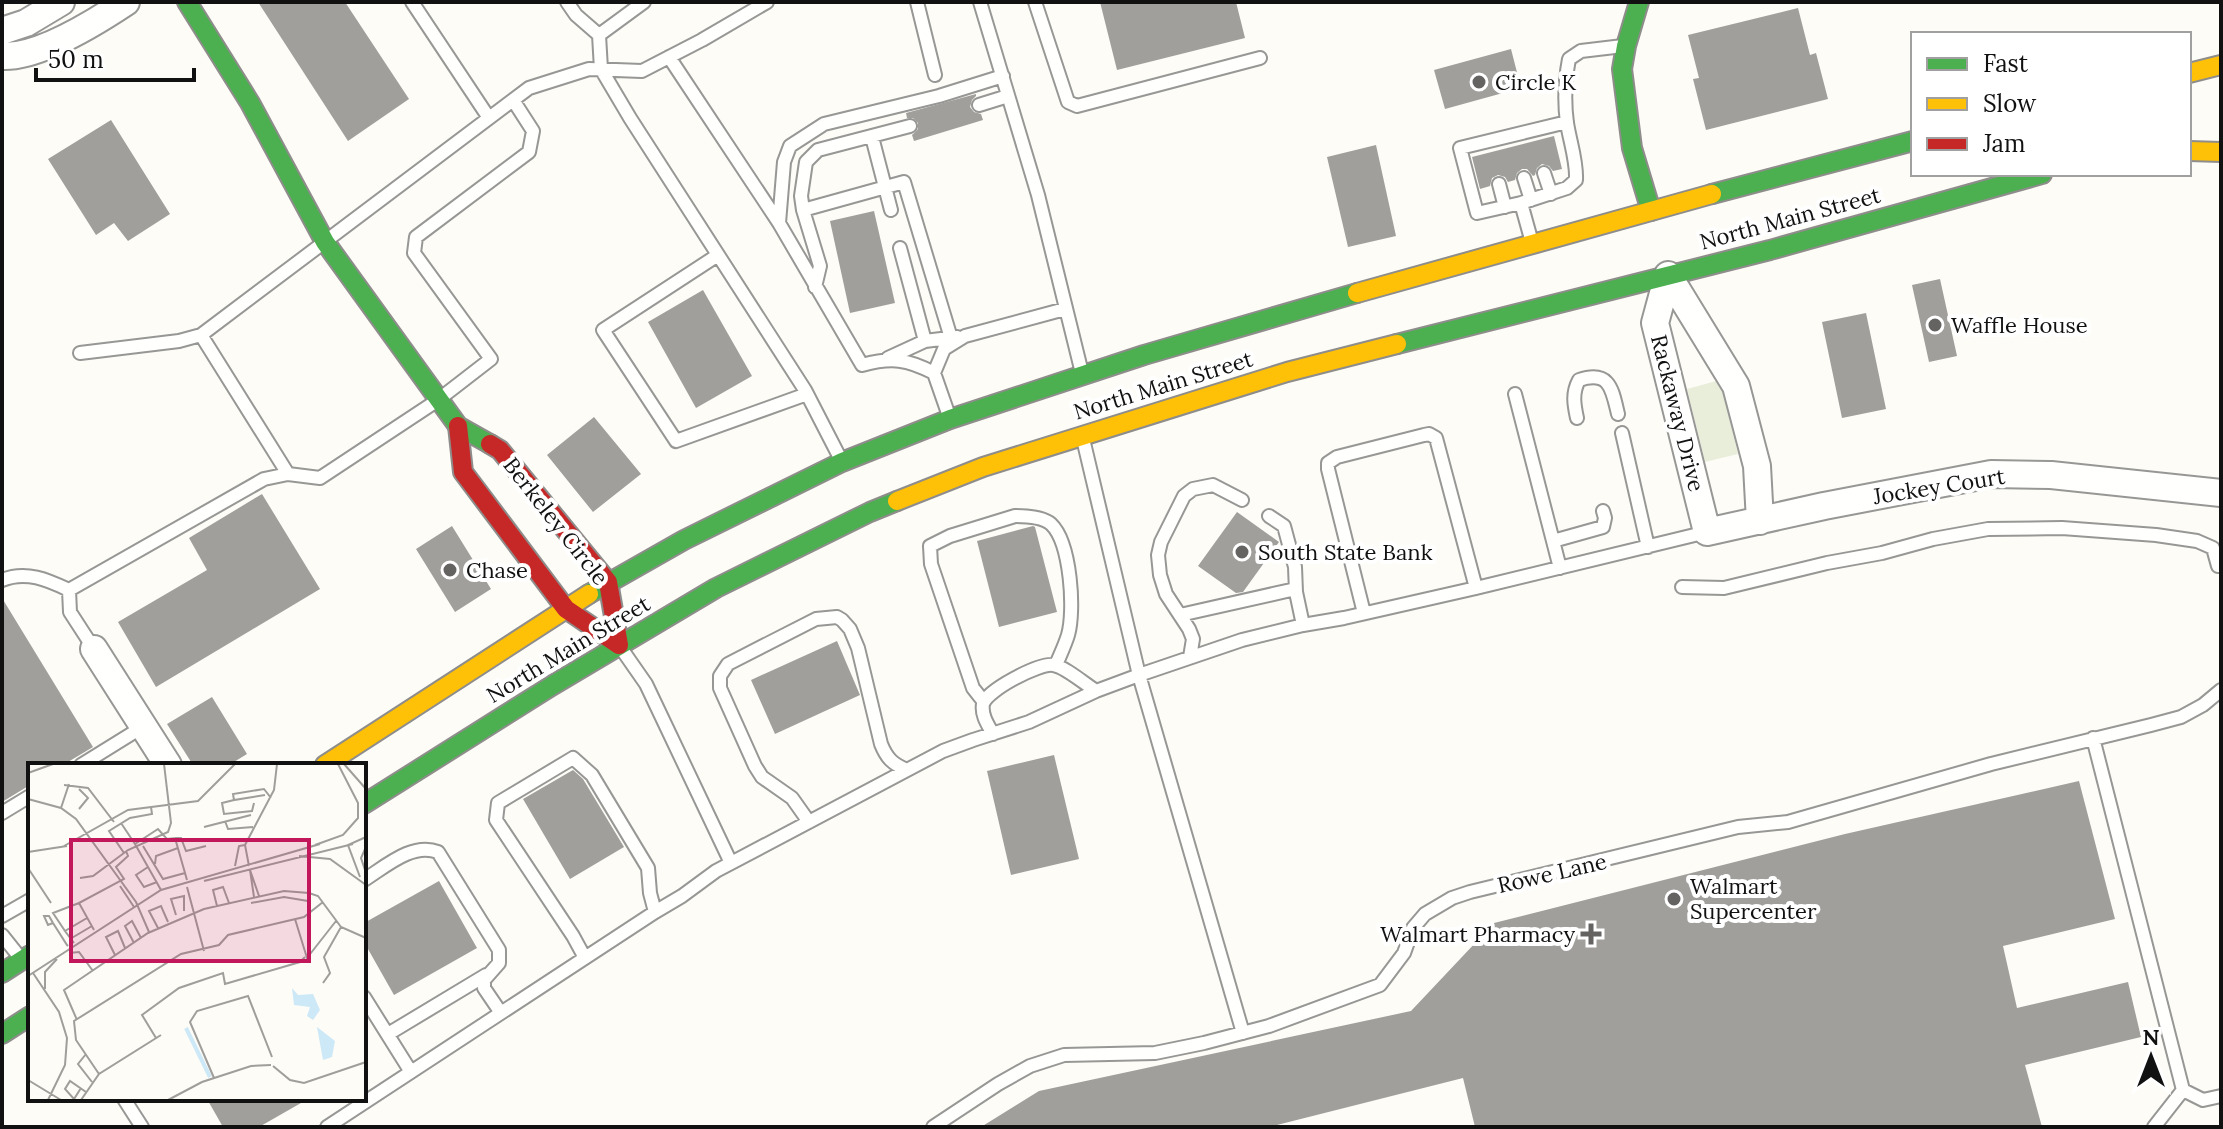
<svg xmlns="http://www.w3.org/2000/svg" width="2223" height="1129" font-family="Lora,serif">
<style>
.cemetery{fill:#e9eedb}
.building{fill:#a19f9c}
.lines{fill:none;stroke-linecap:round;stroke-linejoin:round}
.lane-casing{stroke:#979795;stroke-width:16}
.street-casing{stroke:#979795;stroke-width:30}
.fast-casing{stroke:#8e8d8b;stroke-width:22}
.slow-casing{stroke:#8e8d8b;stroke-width:22}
.jam-casing{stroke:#8e8d8b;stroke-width:22}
.lane{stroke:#fffffe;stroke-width:12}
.street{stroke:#fffffe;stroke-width:26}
.fast{stroke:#4caf50;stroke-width:18}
.slow{stroke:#ffc107;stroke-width:18}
.jam{stroke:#c62828;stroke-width:18}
.poi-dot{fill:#646362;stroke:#fff;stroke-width:3}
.labels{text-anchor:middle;stroke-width:8;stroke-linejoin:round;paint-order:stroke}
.poi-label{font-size:22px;fill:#111;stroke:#fff;text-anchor:start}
.street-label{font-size:22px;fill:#111;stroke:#fff}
.inset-river{fill:none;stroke:#cde8f7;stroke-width:4}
.inset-road{fill:none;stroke:#9f9e9b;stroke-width:2}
.view{fill:#c2185b;fill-opacity:0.15;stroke:#c2185b;stroke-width:4}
.inset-edge{fill:none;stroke:#111;stroke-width:4}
</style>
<rect width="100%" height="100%" fill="#fdfcf7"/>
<path class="cemetery" d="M1720,380L1738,454L1705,462L1687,389Z"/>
<path class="building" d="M258,2H345L409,99L348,141Z
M1100,2H1236L1245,38L1117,70Z
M1798,8L1810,55L1816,53L1828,99L1706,130L1693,79L1699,78L1688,35Z
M1511,49L1521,88L1445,109L1434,70Z
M976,94V96L972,100L970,107L974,112L981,114L983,120L914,141L912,135L918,129V123L913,118H907L906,113Z
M111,120L170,214L128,241L114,223L96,235L48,159Z
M1554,136L1562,169L1553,171L1549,166L1542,164L1537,168L1535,175L1533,176L1527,169H1522L1517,173L1515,180L1508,182L1505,177L1498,175L1492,178L1490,186L1480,189L1472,157Z
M1376,145L1396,236L1348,247L1327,157Z
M874,211L895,303L850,313L830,221Z
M1940,279L1957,356L1929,362L1912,285Z
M703,290L752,376L696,408L648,322Z
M1866,313L1886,409L1842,418L1822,322Z
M594,417L641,474L593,512L547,455Z
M262,494L320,589L156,687L118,622L207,570L189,538Z
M1237,512L1279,542L1243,592L1236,593L1198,566Z
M452,526L491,589L455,612L416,549Z
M1033,526L1035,527L1057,612L999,627L977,541Z
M2,598L93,747L63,765H30V785L2,802Z
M837,641L860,695L775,734L751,680Z
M212,697L247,754L229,765H193L167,724Z
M1054,755L1079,859L1011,875L987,771Z
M573,770L583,779L624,847L570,879L523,799Z
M2079,781L2115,919L2003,946L2017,1008L2128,982L2141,1037L2025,1065L2042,1127H1475L1463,1078L1269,1127H981L1039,1091L1411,1011L1494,923L1845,834Z
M439,881L477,948L394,995L364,942V923Z
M207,1099H308L259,1127H223Z"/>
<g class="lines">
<g class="lane-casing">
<path id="lane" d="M412,2L489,118
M567,2L576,15L599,35
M644,2L599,35L601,69L630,118L805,390L839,456
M917,2L935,75
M980,2L1038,195L1081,369
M1035,2L1068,102L1077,106L1260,58
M669,57L779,223L862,365C892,357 907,359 934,373L944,349L965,336L1065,309
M979,105L1008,96
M872,137L891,210
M1544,173L1551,194
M1524,178L1531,200
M1499,184L1505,207
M1521,203L1477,213L1460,148L1567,122
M803,210L904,182L951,338
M779,223L784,162L790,146L824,124L939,96L1003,76
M1531,239L1521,203L1567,188L1576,180C1577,161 1570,142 1567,123C1564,101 1565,80 1569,59L1581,51L1623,46
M900,248L925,341
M718,255L603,330L676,441L807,394
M815,287L820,266L803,210L801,196L806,162L818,150L910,126
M201,335L288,474
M80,353L179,341L201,335L529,88L589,69L642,71L702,40L767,2
M888,358L925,341L957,337
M934,373L949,416
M1515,394L1560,568
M1577,418C1574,404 1572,393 1579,380C1610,370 1612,389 1618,414
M1622,433L1648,547
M1084,443L1139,675L1243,1033
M1269,516L1284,526L1295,567L1296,592
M1553,541L1603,527L1605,518L1603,511
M2,580C26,570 48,580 69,590
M1682,587L1724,588L1827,563L1882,553L1933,539L1988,529L2062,528L2156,535L2197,541L2213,548L2218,566
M1364,613L1328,469V463L1337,457L1424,435L1429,434L1436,438L1476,588
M1180,615L1291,590L1296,592L1303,625
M94,649L70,612L69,590L264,479L288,474L320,478L438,400L491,359L414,253L416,237L529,152L533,131L513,100
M623,651L646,684L731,863
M1190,657L1193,639L1189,629L1166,594L1160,575L1158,555L1161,542L1184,496L1193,489L1213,485L1242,500
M984,702L973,688L931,564L930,546L950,536L1015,516C1025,516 1043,517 1051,524C1071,543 1075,611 1068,635C1065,645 1060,655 1056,665
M993,734C988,725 981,715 983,704C987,690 1039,663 1053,665C1064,666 1085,684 1096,691
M2093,738L2183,1090L2203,1100L2221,1096
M81,765L144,726
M2,813L30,796
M809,822L792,798L762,777L755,766L720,688V676L728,664L816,619L837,617L842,620L850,629L858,648L881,744C887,759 893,764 907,770
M364,880C385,867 412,842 438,852L499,950V963L484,980V988L501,1013
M2,916L30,900
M2,935L18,955
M585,958L573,936L496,820L498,803L573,758L592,775L648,868L650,893L655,912
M364,997L411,1072
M388,1034L486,975
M124,1099L142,1127
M327,1127L655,912L682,896L716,871L943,751L973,740L1029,722L1096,691L1139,675L1242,640L1303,625L1344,618L1476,588L1707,532
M933,1127L998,1084L1030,1066L1064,1055L1155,1053L1204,1043L1269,1026L1380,985L1404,953L1413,928L1425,914L1452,898L1470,892L1738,827L1788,822L1991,764L2151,725L2181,717L2203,705L2221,690
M2154,1127L2183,1090"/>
</g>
<g class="street-casing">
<path id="street" d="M2,31L26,23L61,2
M2,56C38,58 96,22 126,2
M1668,275L1655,323L1707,532L1824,506L1991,474L2051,475L2221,493
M1668,275L1736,386L1757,466L1760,521
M94,649L168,765"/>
</g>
<g class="fast-casing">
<path id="fast" d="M187,2L250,103L325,242L458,426L490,444
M1639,2L1626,46L1622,69L1632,148L1651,211
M1712,194L1913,141
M1397,344L1770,250L2042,174
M589,594L684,540L842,462L950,419L1144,355L1357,293
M364,804L553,685L716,588L870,512L897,501
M2,973L30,955
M2,1034L30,1016"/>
</g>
<g class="slow-casing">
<path id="slow" d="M2189,73L2221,65
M2189,151L2221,152
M1357,293L1712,194
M897,501L983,467L1287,372L1397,344
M325,765L589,594"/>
</g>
<g class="jam-casing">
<path id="jam" d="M458,426L463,472L566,609L619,645
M490,444L500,450L608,582L619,645"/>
</g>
<use href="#lane" class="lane"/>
<use href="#street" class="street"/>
<use href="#fast" class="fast"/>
<use href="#slow" class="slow"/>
<use href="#jam" class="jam"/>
</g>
<g class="poi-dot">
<circle cx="1479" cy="82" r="8"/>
<circle cx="1935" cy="325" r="8"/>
<circle cx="1242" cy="552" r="8"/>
<circle cx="450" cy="570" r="8"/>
<circle cx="1674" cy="899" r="8"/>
<path d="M1587 922h8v8h8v8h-8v8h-8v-8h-8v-8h8z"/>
</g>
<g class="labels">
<g class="poi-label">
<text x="1495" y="90">Circle K</text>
<text x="1951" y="333">Waffle House</text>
<text x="1258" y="560">South State Bank</text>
<text x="466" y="578">Chase</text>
<text x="1690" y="894">Walmart<tspan x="1690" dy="25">Supercenter</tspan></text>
<text x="1575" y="942" text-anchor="end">Walmart Pharmacy</text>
</g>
<g class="street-label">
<text transform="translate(1790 218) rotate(-15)" y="8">North Main Street</text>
<text transform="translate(1163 385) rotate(-17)" y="8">North Main Street</text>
<text transform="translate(1678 413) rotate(76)" y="8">Rackaway Drive</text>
<text transform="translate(1939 486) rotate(-9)" y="8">Jockey Court</text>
<text transform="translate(556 521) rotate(52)" y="8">Berkeley Circle</text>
<text transform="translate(568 649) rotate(-31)" y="8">North Main Street</text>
<text transform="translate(1552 873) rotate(-13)" y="8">Rowe Lane</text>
</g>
</g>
<g transform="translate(28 763)">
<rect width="338" height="338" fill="#fdfcf7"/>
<path d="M264,225L270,232L285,231L292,247L285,257L279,253L282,244L266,242ZM289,264L307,278L304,294L295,297Z" fill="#cde8f7"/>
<path class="inset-river" d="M158,265L182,314"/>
<path class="inset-road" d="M316,1L338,26M0,10L25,1M36,22L60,25L86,59M51,26L60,35L51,46M237,32L206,37L205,31L236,26L243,35M0,36L33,45L48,56L108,139L121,169M206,37L194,40L196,51L224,48L226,40M33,45L41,21M197,58L200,66L225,64M93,60L107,81M176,64L223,52M147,75H153L158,88L178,83M287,82L315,72L330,55V40L310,1M36,83L100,47L170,38L207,1M115,83L135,116L157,110M338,84L333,95L338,110M0,89L39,83M96,90L81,68L102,55L124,51L123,44M271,93L302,96L338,122M127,101L128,93L150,85M207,103L211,83L217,82M221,103L217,82L246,27L249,1M120,104L108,112L116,124L129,119M0,105L23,140M222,107L231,133M222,107L226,134M332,114L320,82L338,74M52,115L65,113L100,87L140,69L143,60L136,1M176,118L325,81M92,123L106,144M159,124L176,188M133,127L107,81L130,66L139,76L147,75L159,117M223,140L256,134L280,138M189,143L185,127L195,124L201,140M148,152L143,136L156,133V148M267,156L279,195L308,158M25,160L20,162L16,153H21L25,160L39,182L40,183M130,165L121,148L133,143L140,159M66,167L51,140L96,116L88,104L100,93L98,88M37,168L25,150L51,140M42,176L64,163M46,180L37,168L59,155M106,180L97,163L104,158L113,175M41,190L51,189L65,208M87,192L78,174L90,168L97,185M5,210L31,249L39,275L37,302L20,337M0,213L133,127L292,81M295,220L302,210L296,194L313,164M17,226V209L29,196M49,257L36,227L120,170L176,146L256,128L281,130L290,133L313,164L338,175M128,275L114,252L151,225L195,210L197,221L272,199L277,194M58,291L50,301L64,319M245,303L262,317L276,320L338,299M71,311L48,277L46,258L153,191L191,182L200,172L276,154L295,139M186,315L162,259L169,248L220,233L244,294M0,317L33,337M53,325L46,336L37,326L42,318L58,329M53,337L71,311L133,272M140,337L174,319L223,303L243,302"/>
<path class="view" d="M43,77H281V198H43Z"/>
<rect width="338" height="338" class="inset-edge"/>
</g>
<rect width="2223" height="1129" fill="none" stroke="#111111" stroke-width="8"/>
<rect x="1911" y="32" width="280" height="144" fill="#ffffff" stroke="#a0a0a0" stroke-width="2"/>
<rect x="1927" y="58" width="40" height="12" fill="#4caf50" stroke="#a0a0a0" stroke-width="2"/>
<text x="1983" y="72" font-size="24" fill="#111111">Fast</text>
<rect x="1927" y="98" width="40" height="12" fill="#ffc107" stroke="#a0a0a0" stroke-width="2"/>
<text x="1983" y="112" font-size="24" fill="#111111">Slow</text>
<rect x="1927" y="138" width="40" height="12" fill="#c62828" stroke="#a0a0a0" stroke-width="2"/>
<text x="1983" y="152" font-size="24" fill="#111111">Jam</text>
<g transform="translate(2151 1057)" stroke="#ffffff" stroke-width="6" paint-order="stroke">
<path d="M0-6L14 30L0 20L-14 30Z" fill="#111111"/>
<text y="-12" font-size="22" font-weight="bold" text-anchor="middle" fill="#111111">N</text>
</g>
<path d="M36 68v12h158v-12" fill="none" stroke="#111111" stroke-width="4"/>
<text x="48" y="68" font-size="24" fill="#111111" stroke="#ffffff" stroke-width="6" paint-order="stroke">50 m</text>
</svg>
